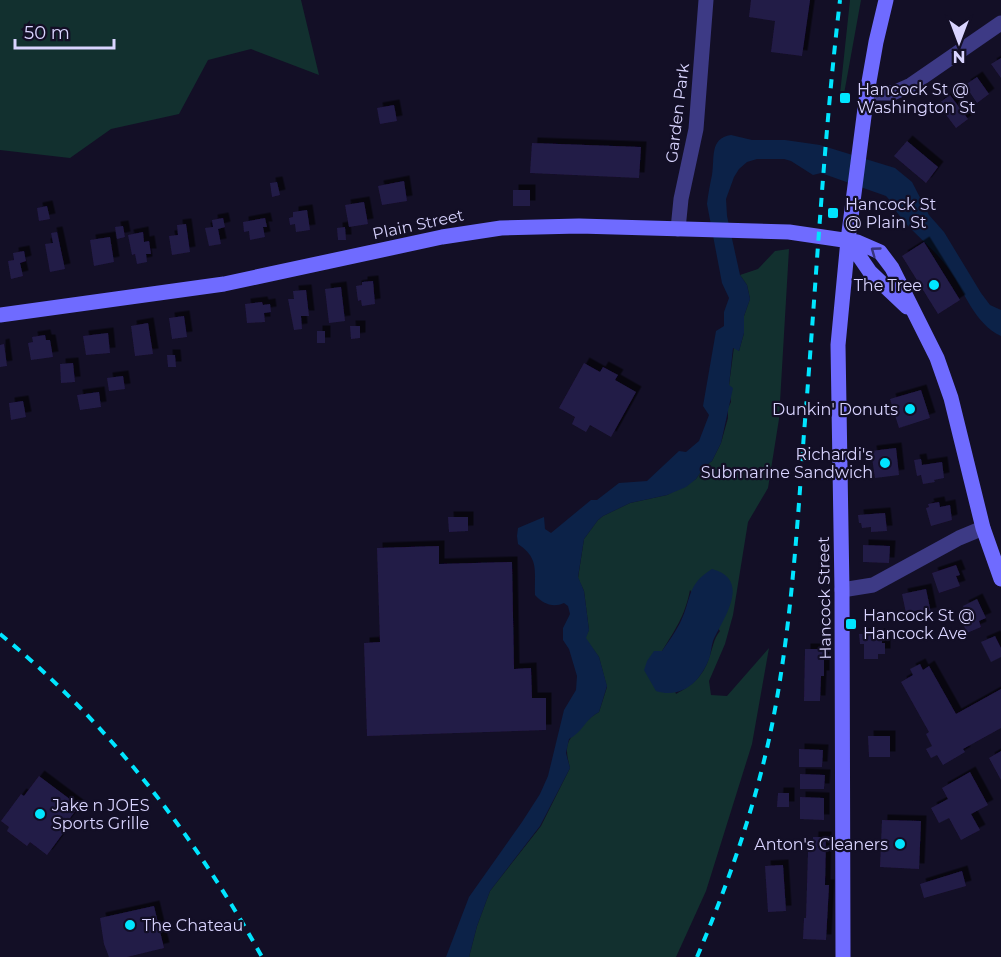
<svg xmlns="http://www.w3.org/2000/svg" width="1001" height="957" font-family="Montserrat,sans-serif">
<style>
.green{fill:#12302f;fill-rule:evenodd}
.water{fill:#0c2248}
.building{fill:#241b47;filter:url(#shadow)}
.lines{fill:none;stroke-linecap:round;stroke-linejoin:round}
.street{stroke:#3d3a85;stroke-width:15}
.secondary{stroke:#6f6bff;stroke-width:15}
.rail{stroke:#00e5ff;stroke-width:4;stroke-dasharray:9 8;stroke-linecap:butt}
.oneway{stroke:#38347d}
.poi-dot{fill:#00e5ff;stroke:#130f26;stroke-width:2}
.labels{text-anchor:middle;stroke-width:4.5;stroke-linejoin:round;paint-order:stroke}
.poi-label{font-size:16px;fill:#d9d4ff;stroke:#130f26;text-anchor:start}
.street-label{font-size:16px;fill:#d9d4ff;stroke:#130f26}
</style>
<defs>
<filter id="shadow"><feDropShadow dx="5.5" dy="-5.5" stdDeviation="0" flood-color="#0009"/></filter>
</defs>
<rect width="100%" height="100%" fill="#130f26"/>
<path class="green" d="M0,0H301L319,75L251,49L208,60L179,114L111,129L70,158L0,150Z
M850,0H861L844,94H840Z
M789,249L779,419L768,488L748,522L733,615L725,644L709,681L711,695L727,696L769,648L752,744L706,891L676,957H469L477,926L490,891L541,826L570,768C564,744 566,741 584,724C589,719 593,715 599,712L607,687L599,657L585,638L589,630L584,591L578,578L584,539L598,520L603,516L630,503L667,495L696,479L704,467L712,461L721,443L728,418V408L731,402L729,385L734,347L739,351L744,333V316L750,299L747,285L740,275L758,269L775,251ZM690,590L720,631C713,640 713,648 709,658C703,677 692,685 676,694L662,651C675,630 685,616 690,590Z"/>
<path class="water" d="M731,135L752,140H785L820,145L895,168L912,182L929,215L944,232L981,293L990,305L1001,310V336C974,323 966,294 950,271C936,250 914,235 899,215C894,209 892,202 886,196L821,173L813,175L791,161L784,159H757L747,162L739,169L734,177L726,199L727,216L740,275L747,285L750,299L744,316V333L739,351L733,348L729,385L733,388L721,443L712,461L704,467L696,479L686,487L667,495L630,503L603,516L598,520L584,539L578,577L584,591L589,630L586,638L599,657L607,686L599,712C586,718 582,733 569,739L566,753L570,768L540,826L490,891L477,926L469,957H446L469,897L522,822L540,794L548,776L564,710L576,690L577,676L569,649L563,640V628L570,614L568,606L564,603C553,608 543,604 535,595C534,571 540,559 518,544L517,536L518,528L544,517L545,529L551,533L591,500H597L619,483L647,481L679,451L686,452L699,441L709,415L703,406L716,331L724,326V312L729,298L722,283L707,204C708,194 710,185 712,175C715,159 709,138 731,135Z
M712,569C753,580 722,620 713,641C711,647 711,654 709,659C700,682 682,699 656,691L644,670L647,661L654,651H662C668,642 675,633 680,623C692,599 686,585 712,569Z"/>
<path class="building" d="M751,0H810L802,56L771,52L775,21L749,17Z
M1001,58V78L991,64Z
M977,77L989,94L977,103L965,85Z
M950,95L968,119L956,128L938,104Z
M394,105L397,121L380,124L377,108Z
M907,141L938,167L926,183L894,156Z
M532,143L641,147L639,178L530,173Z
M404,181L407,201L382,205L378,186Z
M277,182L280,195L272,197L270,183Z
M513,190H530V206H513Z
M364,202L368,224L349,227L345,205Z
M47,206L50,219L39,221L37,208Z
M307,210L310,230L296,232L295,224L290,225L289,218L293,217V212Z
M223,218L225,227L218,229L221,244L209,246L205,228L213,227L212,220Z
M265,218L267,227H263L265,237L250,240L249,231L244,232L243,222Z
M186,224L190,252L172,255L169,236L178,235L177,225Z
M123,226L125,237L117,239L115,227Z
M345,227L346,240H338L337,228Z
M57,232L65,269L50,272L45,244L53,243L51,233Z
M143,232L144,242L149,241L151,254H146L147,262L137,264L135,254L132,255L128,235Z
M110,237L114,262L94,266L90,240Z
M924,242L960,300L938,314L902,256Z
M24,251L26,261L20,263L23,276L11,279L8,261L14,260L13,253Z
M373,281L375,304L362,306L361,300L358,301L356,286L362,285V282Z
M341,287L345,321L329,323L325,289Z
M306,290L309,316H301L302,329L294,330L288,299H294L293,291Z
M262,302L263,305L270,304L271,312L264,313L265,322L247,323L245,304Z
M184,316L187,337L172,339L169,318Z
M148,323L153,354L135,356L131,326Z
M350,326H360V338L351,339Z
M317,331H325V343H317Z
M108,333L110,353L86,355L83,336Z
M45,335L46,340H50L53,357L31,360L28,343L33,342L32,337Z
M4,344L7,366L0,367V345Z
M167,355H175L176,367H168Z
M73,363L75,382L61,383L60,364Z
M584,363L600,372L603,367L618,375L615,380L636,392L611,437L590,425L586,432L572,424L575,417L559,408Z
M123,376L125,389L109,391L107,378Z
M921,390L930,418L899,428L890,399Z
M99,392L101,407L80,410L77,395Z
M23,401L26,417L11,420L9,403Z
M896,448L899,475L875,478L871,451Z
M921,459L922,465L942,462L944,478L934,480L935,482L923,484L921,475L917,476L914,460Z
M939,502L940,507L950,505L952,520L931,526L926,508L929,507L928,504Z
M885,513L887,531L871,532V527L862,528L861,523H859L858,515Z
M448,517H468V531L449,532Z
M863,545L890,546L889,563L863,562Z
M439,546V564L512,562L514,669L531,668L532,698H546V730L367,736L364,643L380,642L377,548Z
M956,565L960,575L956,576L960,586L939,593L932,573Z
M926,589L931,613L920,615L919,610L906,613L902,594Z
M977,599L986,618L979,621L981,627L967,633L964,626L971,622L963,606Z
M859,634H882V643H885V654H878V659H864V644H860Z
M995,636L1001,648V657L991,662L981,642Z
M805,649H824V676H821L820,701H804Z
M920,664L923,670L929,666L956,714L1001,689V728L963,749L965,752L943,765L937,755L931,758L926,749L932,746L926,734L929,732L901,682L913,675L910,669Z
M868,736H890V757H869Z
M799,749L823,750L822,767H799Z
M1001,751V780L989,758Z
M970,772L988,805L971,814L980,830L961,840L949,818L939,823L931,808L948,799L942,788Z
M800,774L825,775L824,789H800Z
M39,776L79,806L64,826L67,828L47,855L30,842L27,846L7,831L9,827L1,821L21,794L24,796Z
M778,793H789V807H777Z
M800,797L824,798V820L800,819Z
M882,820L921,821L919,869L880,867Z
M813,837H826L825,885H829L826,940L803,939L804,918H806L808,852H812Z
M783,865L786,911L768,912L765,866Z
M962,871L966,886L924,898L920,884Z
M154,906L164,948L127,957H109L104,944L100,918Z"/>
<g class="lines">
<path class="street" d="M867,93H893L911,85L1001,23
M678,229L681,199L696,129L706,0
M842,590L873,585L959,538L983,528"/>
<path class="secondary" d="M848,240L870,272L907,307
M0,315L224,284L442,237L501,228L579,226L789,232L857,242L880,252L892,268L937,358L951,398L983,528L1001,579
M843,957L842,590L838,345L848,240L867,93L876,42L886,0"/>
<path class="rail" d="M0,634C108,722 195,836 262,957
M697,957C729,882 756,804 772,725C791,629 797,531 804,433C816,289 823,144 840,0"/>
</g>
<defs><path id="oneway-chevron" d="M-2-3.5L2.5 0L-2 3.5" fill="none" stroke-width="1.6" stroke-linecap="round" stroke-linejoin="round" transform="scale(1.5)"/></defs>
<use class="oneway" href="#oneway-chevron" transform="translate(875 251) rotate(-144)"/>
<g class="poi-dot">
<rect x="839" y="92" width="12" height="12" rx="3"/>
<rect x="827" y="207" width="12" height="12" rx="3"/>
<circle cx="934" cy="285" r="6"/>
<circle cx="910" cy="409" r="6"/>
<circle cx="885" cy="463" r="6"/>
<rect x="845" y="618" width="12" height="12" rx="3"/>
<circle cx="40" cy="814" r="6"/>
<circle cx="900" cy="844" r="6"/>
<circle cx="130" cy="925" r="6"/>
</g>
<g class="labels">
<g class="poi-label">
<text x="857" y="95">Hancock St @<tspan x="857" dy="18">Washington St</tspan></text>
<text x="845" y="210">Hancock St<tspan x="845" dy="18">@ Plain St</tspan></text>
<text x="922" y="291" text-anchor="end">The Tree</text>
<text x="898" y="415" text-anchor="end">Dunkin' Donuts</text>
<text x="873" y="460" text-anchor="end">Richardi's<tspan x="873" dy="18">Submarine Sandwich</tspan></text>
<text x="863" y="621">Hancock St @<tspan x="863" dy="18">Hancock Ave</tspan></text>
<text x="52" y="811">Jake n JOES<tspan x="52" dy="18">Sports Grille</tspan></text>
<text x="888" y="850" text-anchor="end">Anton's Cleaners</text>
<text x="142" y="931">The Chateau</text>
</g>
<g class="street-label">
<text transform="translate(677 113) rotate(-83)" y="6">Garden Park</text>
<text transform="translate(418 224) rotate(-12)" y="6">Plain Street</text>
<text transform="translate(824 598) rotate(-91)" y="6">Hancock Street</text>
</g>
</g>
<g transform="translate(959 42) rotate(180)" stroke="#130f26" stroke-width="4.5" paint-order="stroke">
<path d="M0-4.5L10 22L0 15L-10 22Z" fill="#d9d4ff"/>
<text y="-9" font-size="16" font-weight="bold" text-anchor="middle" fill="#d9d4ff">N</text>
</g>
<path d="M15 39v9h99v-9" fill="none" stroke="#d9d4ff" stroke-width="3"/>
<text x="24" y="39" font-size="18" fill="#d9d4ff" stroke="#130f26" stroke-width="4.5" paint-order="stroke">50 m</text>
</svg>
